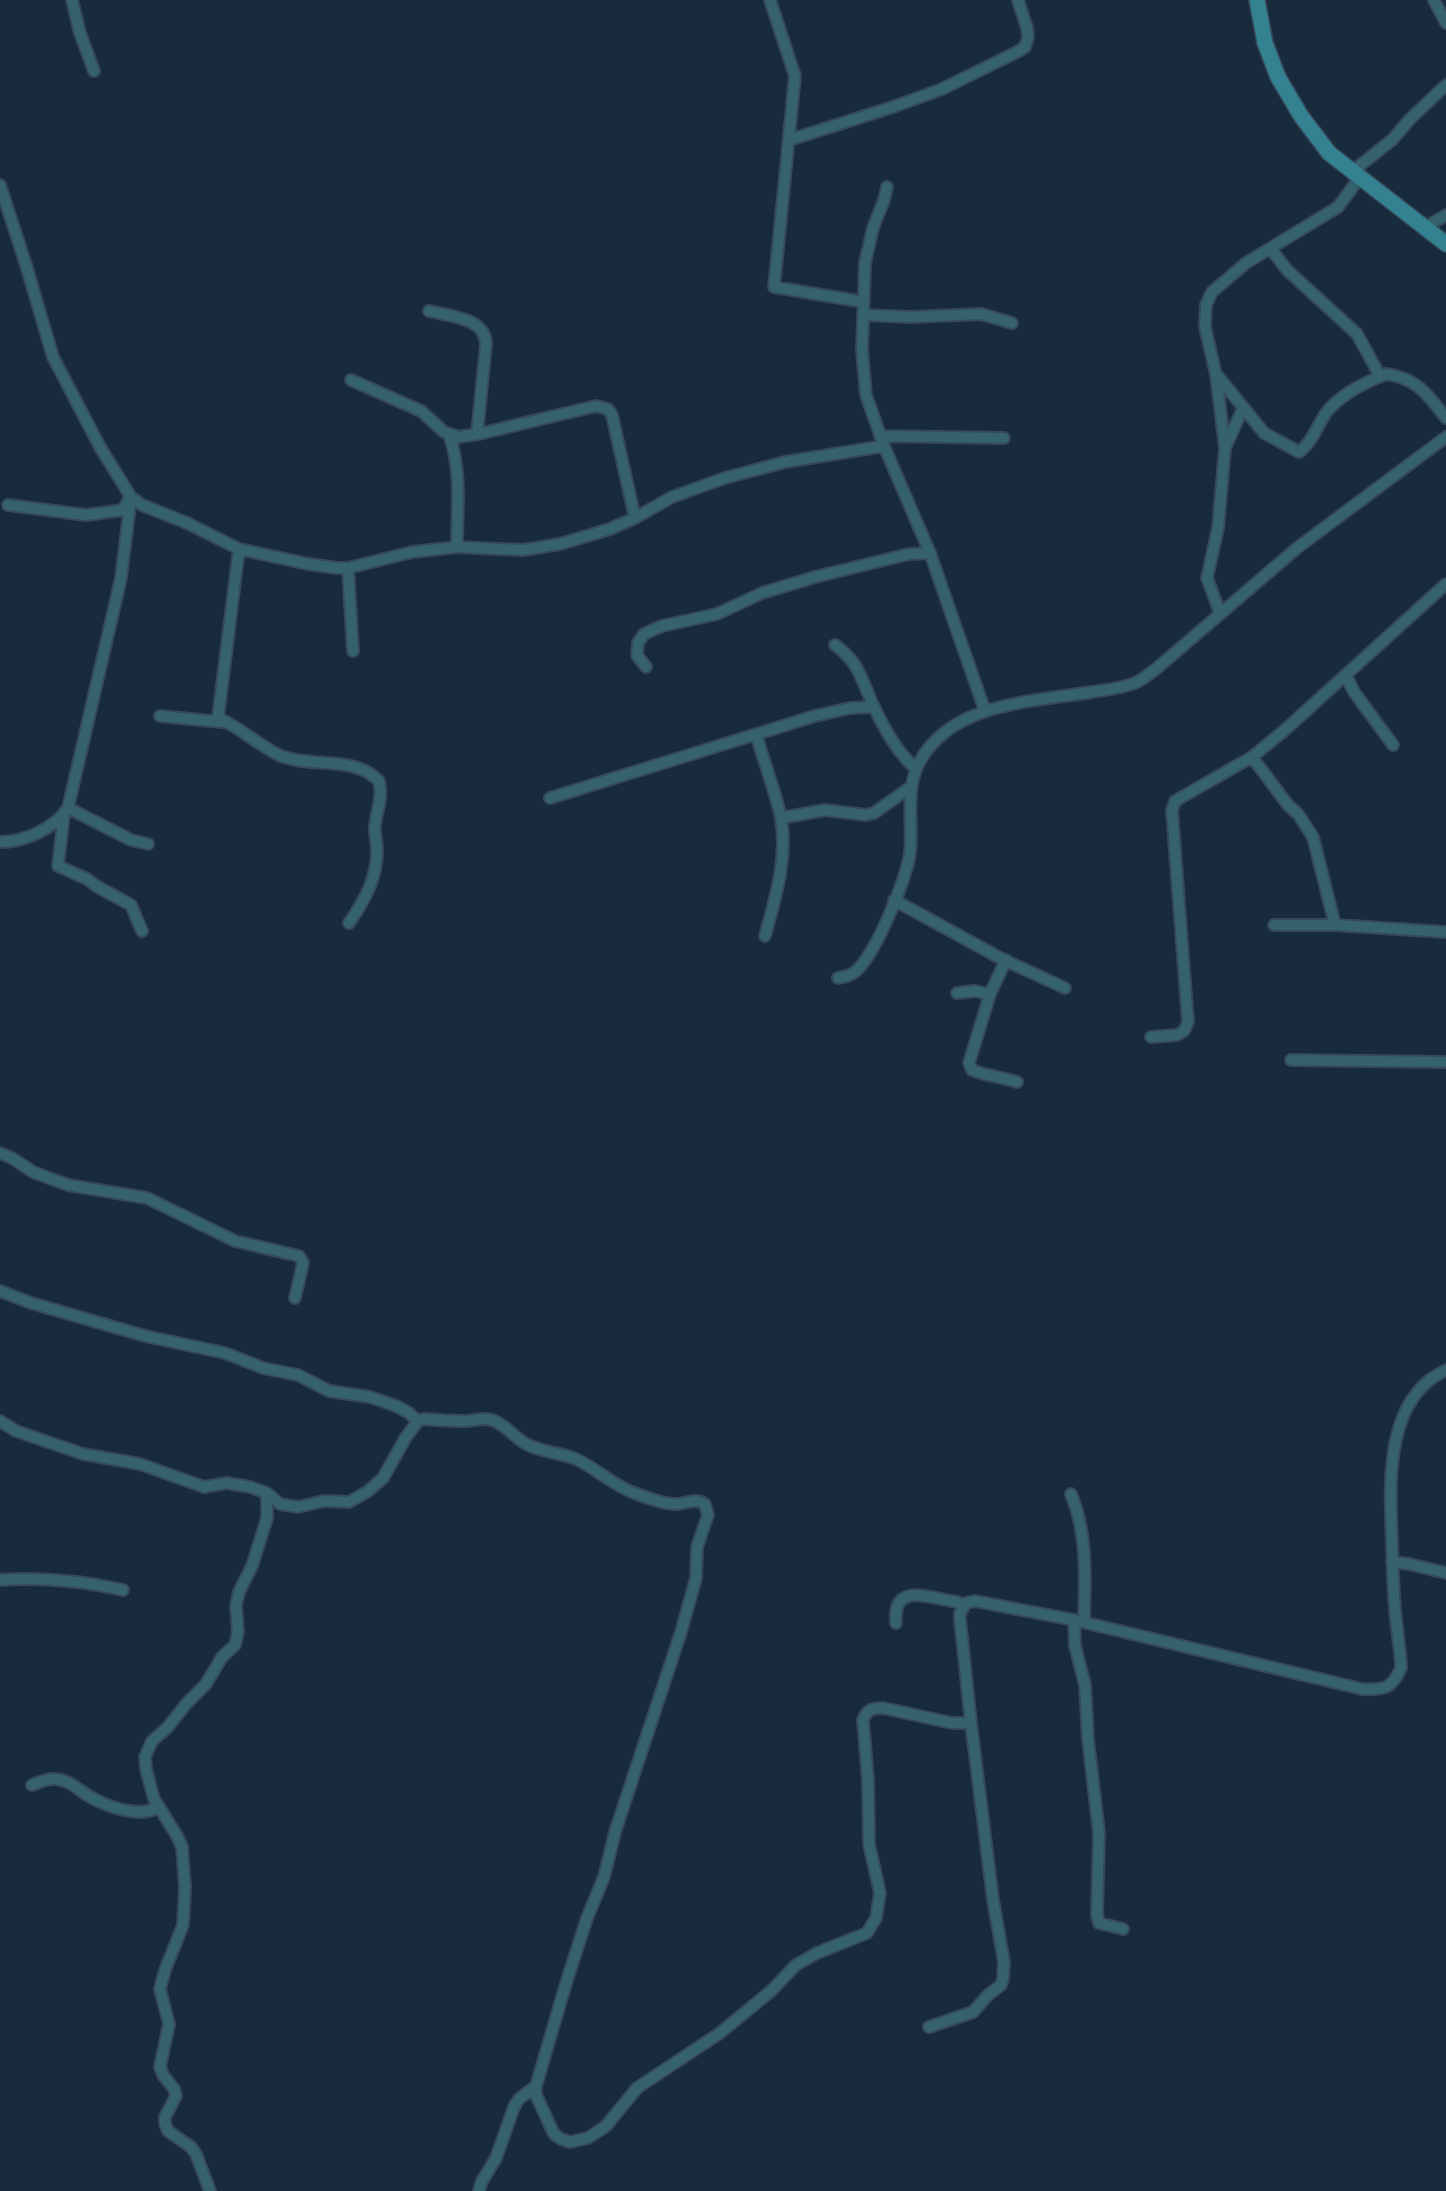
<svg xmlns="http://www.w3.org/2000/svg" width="1446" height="2191" font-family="'Roboto Condensed',sans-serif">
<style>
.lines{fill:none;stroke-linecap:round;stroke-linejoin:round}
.minor-casing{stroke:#36495a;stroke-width:14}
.secondary-casing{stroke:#36495a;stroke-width:18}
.minor{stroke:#35626c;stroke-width:10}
.secondary{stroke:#348192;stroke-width:15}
</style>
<rect width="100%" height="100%" fill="#172b3d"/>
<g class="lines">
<g class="minor-casing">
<path id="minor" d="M72,0L80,33L94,71
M770,0L795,76L774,287L864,302
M1434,0L1446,23
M789,140L893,107L942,89L1017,52L1025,47L1028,37L1027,28L1018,0
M1353,171L1393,139L1410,119L1446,85
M0,185L26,265L53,357L100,447L131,497L142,505L187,523L239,549L308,564L337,568H348L412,552L457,547L523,550L560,544L610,529L635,518L672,497L725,478L785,462L884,446
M887,187L884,200L873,228L865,263L862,350L866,395L884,446L930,553L985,711
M1424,228L1446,215
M1271,249L1287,270L1357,334L1380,376
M429,311C449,316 487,318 486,345L477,434
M864,315L911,317L981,314L1012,323
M1217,375L1264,433L1299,452C1312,443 1317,426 1326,413C1339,395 1366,382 1386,374C1417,378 1428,395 1446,418
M351,380L421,411L444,432L459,437L483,433L596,406L608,409L612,415L635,518
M449,434C462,471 457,509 457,547
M880,436L1004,438
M1226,446L1243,408
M8,505L86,515L123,510L129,499
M239,549L218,718C240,727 259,746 281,756C307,766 338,759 363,770C369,772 374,777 379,781C383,800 377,807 375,826C374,834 377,842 377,850C377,878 365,900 349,923
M348,568L353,651
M1220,613L1207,578L1218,528L1225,448L1216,375L1205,327L1206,305L1212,292L1246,263L1338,207L1360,177
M835,645C861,664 861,680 874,707C885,730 897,752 916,769
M646,667L637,655L638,643L644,634L662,626L717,614L762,593L815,577L909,554L930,553
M1346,675L1354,692L1393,745
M160,716L222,722
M756,734C764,762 775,790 781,818C788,858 775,899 765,936
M1252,757L1288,805L1298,814L1313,837L1335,925
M550,798L815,716L850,708L874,707
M68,808L131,840L148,844
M64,814L58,866L87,879L98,887L131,905L142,931
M781,818L825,810L866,815L874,813L912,786
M0,842C24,842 54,829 68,808L121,578L131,497
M894,900L1002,959L1065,988
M1274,925H1335L1446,932
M1006,960L990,994L969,1063L972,1070C986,1076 1002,1077 1017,1082
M838,978C846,977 853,975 858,969C877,950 906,880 910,853C913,825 905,789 919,763C951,702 1032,702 1092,692C1106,690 1124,688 1137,682C1143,679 1150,673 1156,669L1297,548L1446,437
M957,993L975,991L990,994
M1151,1037L1177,1035L1184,1031L1188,1022L1172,811L1175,801L1252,757L1286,729L1446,584
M1291,1060L1446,1062
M0,1153L12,1158L33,1172L68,1185L147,1198L235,1241L299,1256L303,1263L295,1298
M0,1291L31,1303L145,1336L225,1353L263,1368L298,1375L329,1391L370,1397L396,1406L409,1413L418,1421
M0,1421L16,1431L83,1454L140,1464L204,1487L227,1483L250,1487L267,1493L280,1504L298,1507L324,1501L349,1502L367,1492L383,1478L406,1437L418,1421L424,1419C437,1420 451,1421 465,1421C475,1421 483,1417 492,1420C505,1424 514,1437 526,1444C543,1453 564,1453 578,1460C598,1470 613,1485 634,1493C646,1497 661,1504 674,1504C686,1505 693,1497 705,1504L708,1515L697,1547L696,1578L681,1632L615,1832L604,1877L587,1918L567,1980L536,2086V2095L554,2134L561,2139L570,2142L588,2138L606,2126L637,2088L720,2033L771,1991L796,1965L817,1953L867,1933L876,1918L880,1893L869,1844L868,1780L863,1720C867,1709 873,1708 883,1708L952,1723H971L960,1619V1613L966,1603L975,1601L1074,1620L1362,1689C1384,1690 1392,1689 1401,1668C1401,1654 1398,1641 1397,1627C1393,1599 1393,1571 1392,1544C1390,1486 1383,1399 1446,1370
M1071,1494C1088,1535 1085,1579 1084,1622
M1392,1562L1409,1564L1446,1573
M0,1580C41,1577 83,1581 123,1590
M1074,1620L1075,1646L1085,1685L1088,1739L1099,1833L1097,1915L1099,1923L1123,1929
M896,1623C892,1581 929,1598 957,1602L963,1606
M32,1785C40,1782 47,1778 55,1779C72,1780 82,1794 96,1800C112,1808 141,1818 158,1807
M929,2027L973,2012L988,1995L1001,1985L1003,1979L1004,1962L993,1900L971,1723
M210,2191L196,2154L191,2147L168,2131L165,2124V2117L176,2096L174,2089L163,2075L160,2067L169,2024L160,1989L165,1970L183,1925L185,1887L182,1847L177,1836L154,1799L146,1769L145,1757L152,1741L167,1728L187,1703L206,1684L222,1657L235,1645L238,1632L236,1605L239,1592L252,1566L267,1518V1493
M479,2191L482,2181L496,2158L514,2107L519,2099L536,2086"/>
</g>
<g class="secondary-casing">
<path id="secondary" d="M1257,0L1265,43L1278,77L1301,116L1329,153L1446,244"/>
</g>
<use href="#minor" class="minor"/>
<use href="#secondary" class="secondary"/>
</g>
</svg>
